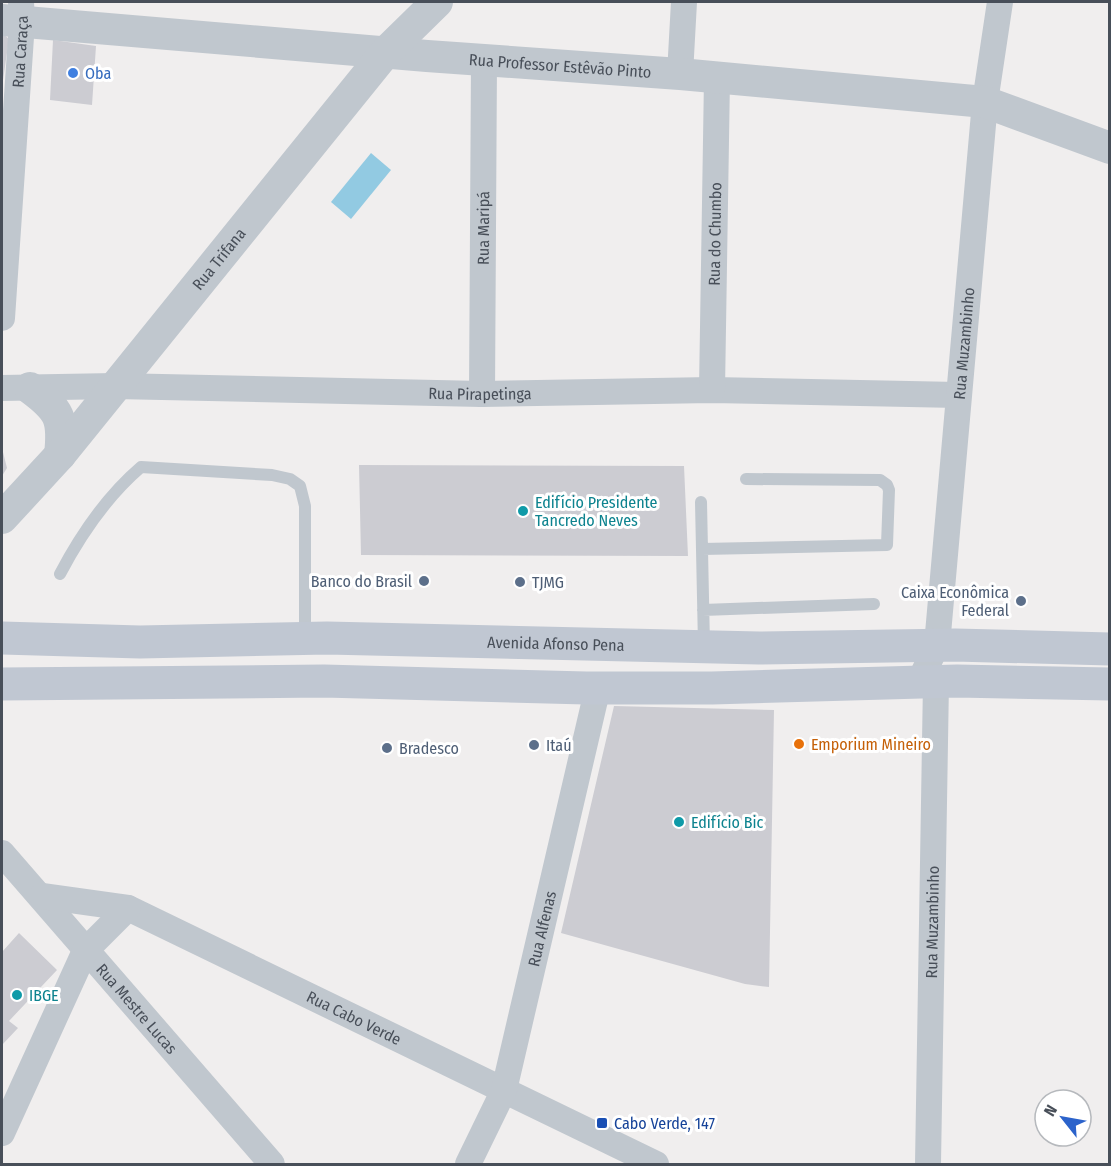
<svg xmlns="http://www.w3.org/2000/svg" width="1111" height="1166" font-family="'Fira Sans Condensed',sans-serif">
<style>
.water{fill:#92cae2}
.building{fill:#ccccd2}
.lines{fill:none;stroke-linecap:round;stroke-linejoin:round}
.service{stroke:#c0c7ce;stroke-width:12}
.minor{stroke:#c0c7ce;stroke-width:26}
.tertiary{stroke:#c0c7ce;stroke-width:32}
.secondary{stroke:#c0c7d2;stroke-width:33}
.shop-dot{fill:#3f7fe0;stroke:#fff;stroke-width:2}
.culture-dot{fill:#0f9aa8;stroke:#fff;stroke-width:2}
.service-dot{fill:#5c6f8a;stroke:#fff;stroke-width:2}
.food-dot{fill:#e8710a;stroke:#fff;stroke-width:2}
.transit-dot{fill:#1a4fb4;stroke:#fff;stroke-width:2}
.labels{text-anchor:middle;stroke-width:6;stroke-linejoin:round;paint-order:stroke}
.street-label{font-size:16px;fill:#484f59;stroke:#fff}
.shop-label{font-size:16px;fill:#366cbe;stroke:#fff;text-anchor:start}
.culture-label{font-size:16px;fill:#0d838f;stroke:#fff;text-anchor:start}
.service-label{font-size:16px;fill:#4e5e75;stroke:#fff;text-anchor:start}
.food-label{font-size:16px;fill:#c56008;stroke:#fff;text-anchor:start}
.transit-label{font-size:16px;fill:#164399;stroke:#fff;text-anchor:start}
</style>
<rect width="100%" height="100%" fill="#f0eeee"/>
<path class="water" d="M371,153L391,170L351,219L331,202Z"/>
<path class="building" d="M2,33L9,39L3,80H2Z
M53,40L96,46L92,105L50,100Z
M2,448L7,468L2,476Z
M359,465L684,466L688,556L361,555Z
M614,706L774,710L769,987L745,984L561,933Z
M19,933L57,970L9,1021L18,1028L2,1045V952Z"/>
<g class="lines">
<path class="service" d="M701,502L704,645
M702,549L887,545L889,490L887,485L880,480L746,479
M60,574C81,534 106,497 141,467L272,475L290,479L300,486L305,506V637
M703,610L874,604"/>
<g class="minor">
<path d="M680,74L684,2"/>
<path id="s1" d="M2,318L22,22L21,2"/>
<path id="s2" d="M2,388L115,386L482,394L712,390L958,395"/>
<path id="s3" d="M712,390L717,78"/>
<path id="s4" d="M482,394L484,61"/>
<path id="s5" d="M919,682L937,645L985,102L1000,2"/>
<path id="s6" d="M2,853L272,1164"/>
<path id="s7" d="M42,896L128,908L656,1164"/>
<path d="M2,1133L85,951L128,908"/>
<path id="s8" d="M468,1164L504,1090L598,687"/>
<path id="s9" d="M928,1164L936,682"/>
</g>
<g class="tertiary">
<path id="s10" d="M2,20L427,56L680,74L985,102L1110,148"/>
<path d="M30,388C60,410 64,419 60,455"/>
<path id="s11" d="M2,518L60,455L385,53L437,2"/>
</g>
<g class="secondary">
<path id="s12" d="M2,638L140,642L327,638L759,648L955,645L1110,649"/>
<path d="M2,684L324,681L586,688H712L957,681L1110,684"/>
</g>
</g>
<circle class="shop-dot" cx="73" cy="73" r="6"/>
<g class="culture-dot">
<circle cx="523" cy="511" r="6"/>
<circle cx="679" cy="822" r="6"/>
<circle cx="17" cy="995" r="6"/>
</g>
<g class="service-dot">
<circle cx="424" cy="581" r="6"/>
<circle cx="520" cy="582" r="6"/>
<circle cx="1021" cy="601" r="6"/>
<circle cx="534" cy="745" r="6"/>
<circle cx="387" cy="748" r="6"/>
</g>
<circle class="food-dot" cx="799" cy="744" r="6"/>
<rect class="transit-dot" x="596" y="1117" width="12" height="12" rx="3"/>
<g class="labels">
<g class="street-label">
<text dy="6" stroke="none"><textPath href="#s1" startOffset="267">Rua Caraça</textPath></text>
<text dy="6" stroke="none"><textPath href="#s10" startOffset="560">Rua Professor Estêvão Pinto</textPath></text>
<text dy="6" stroke="none"><textPath href="#s4" startOffset="166">Rua Maripá</textPath></text>
<text dy="6" stroke="none"><textPath href="#s3" startOffset="156">Rua do Chumbo</textPath></text>
<text dy="6" stroke="none"><textPath href="#s11" startOffset="338">Rua Trifana</textPath></text>
<text dy="6" stroke="none"><textPath href="#s5" startOffset="344">Rua Muzambinho</textPath></text>
<text dy="6" stroke="none"><textPath href="#s2" startOffset="478">Rua Pirapetinga</textPath></text>
<text dy="6" stroke="none"><textPath href="#s12" startOffset="554">Avenida Afonso Pena</textPath></text>
<text dy="6" stroke="none"><textPath href="#s9" startOffset="242">Rua Muzambinho</textPath></text>
<text dy="6" stroke="none"><textPath href="#s8" startOffset="248">Rua Alfenas</textPath></text>
<text dy="6" stroke="none"><textPath href="#s6" startOffset="206">Rua Mestre Lucas</textPath></text>
<text dy="6" stroke="none"><textPath href="#s7" startOffset="338">Rua Cabo Verde</textPath></text>
</g>
<g class="shop-label">
<text x="85" y="79">Oba</text>
</g>
<g class="culture-label">
<text x="535" y="508">Edifício Presidente<tspan x="535" dy="18">Tancredo Neves</tspan></text>
<text x="691" y="828">Edifício Bic</text>
<text x="29" y="1001">IBGE</text>
</g>
<g class="service-label">
<text x="412" y="587" text-anchor="end">Banco do Brasil</text>
<text x="532" y="588">TJMG</text>
<text x="1009" y="598" text-anchor="end">Caixa Econômica<tspan x="1009" dy="18">Federal</tspan></text>
<text x="546" y="751">Itaú</text>
<text x="399" y="754">Bradesco</text>
</g>
<g class="food-label">
<text x="811" y="750">Emporium Mineiro</text>
</g>
<g class="transit-label">
<text x="614" y="1129">Cabo Verde, 147</text>
</g>
</g>
<rect width="1111" height="1166" fill="none" stroke="#484f59" stroke-width="6"/>
<g transform="translate(1063 1118) rotate(301)"><circle r="28" fill="#ffffff" stroke="#b6b9bd" stroke-width="1.5"/>
<path d="M0-4.5L10 22L0 15L-10 22Z" fill="#2c63cb"/>
<text y="-9" font-size="16" font-weight="bold" text-anchor="middle" fill="#484f59">N</text>
</g>
</svg>
